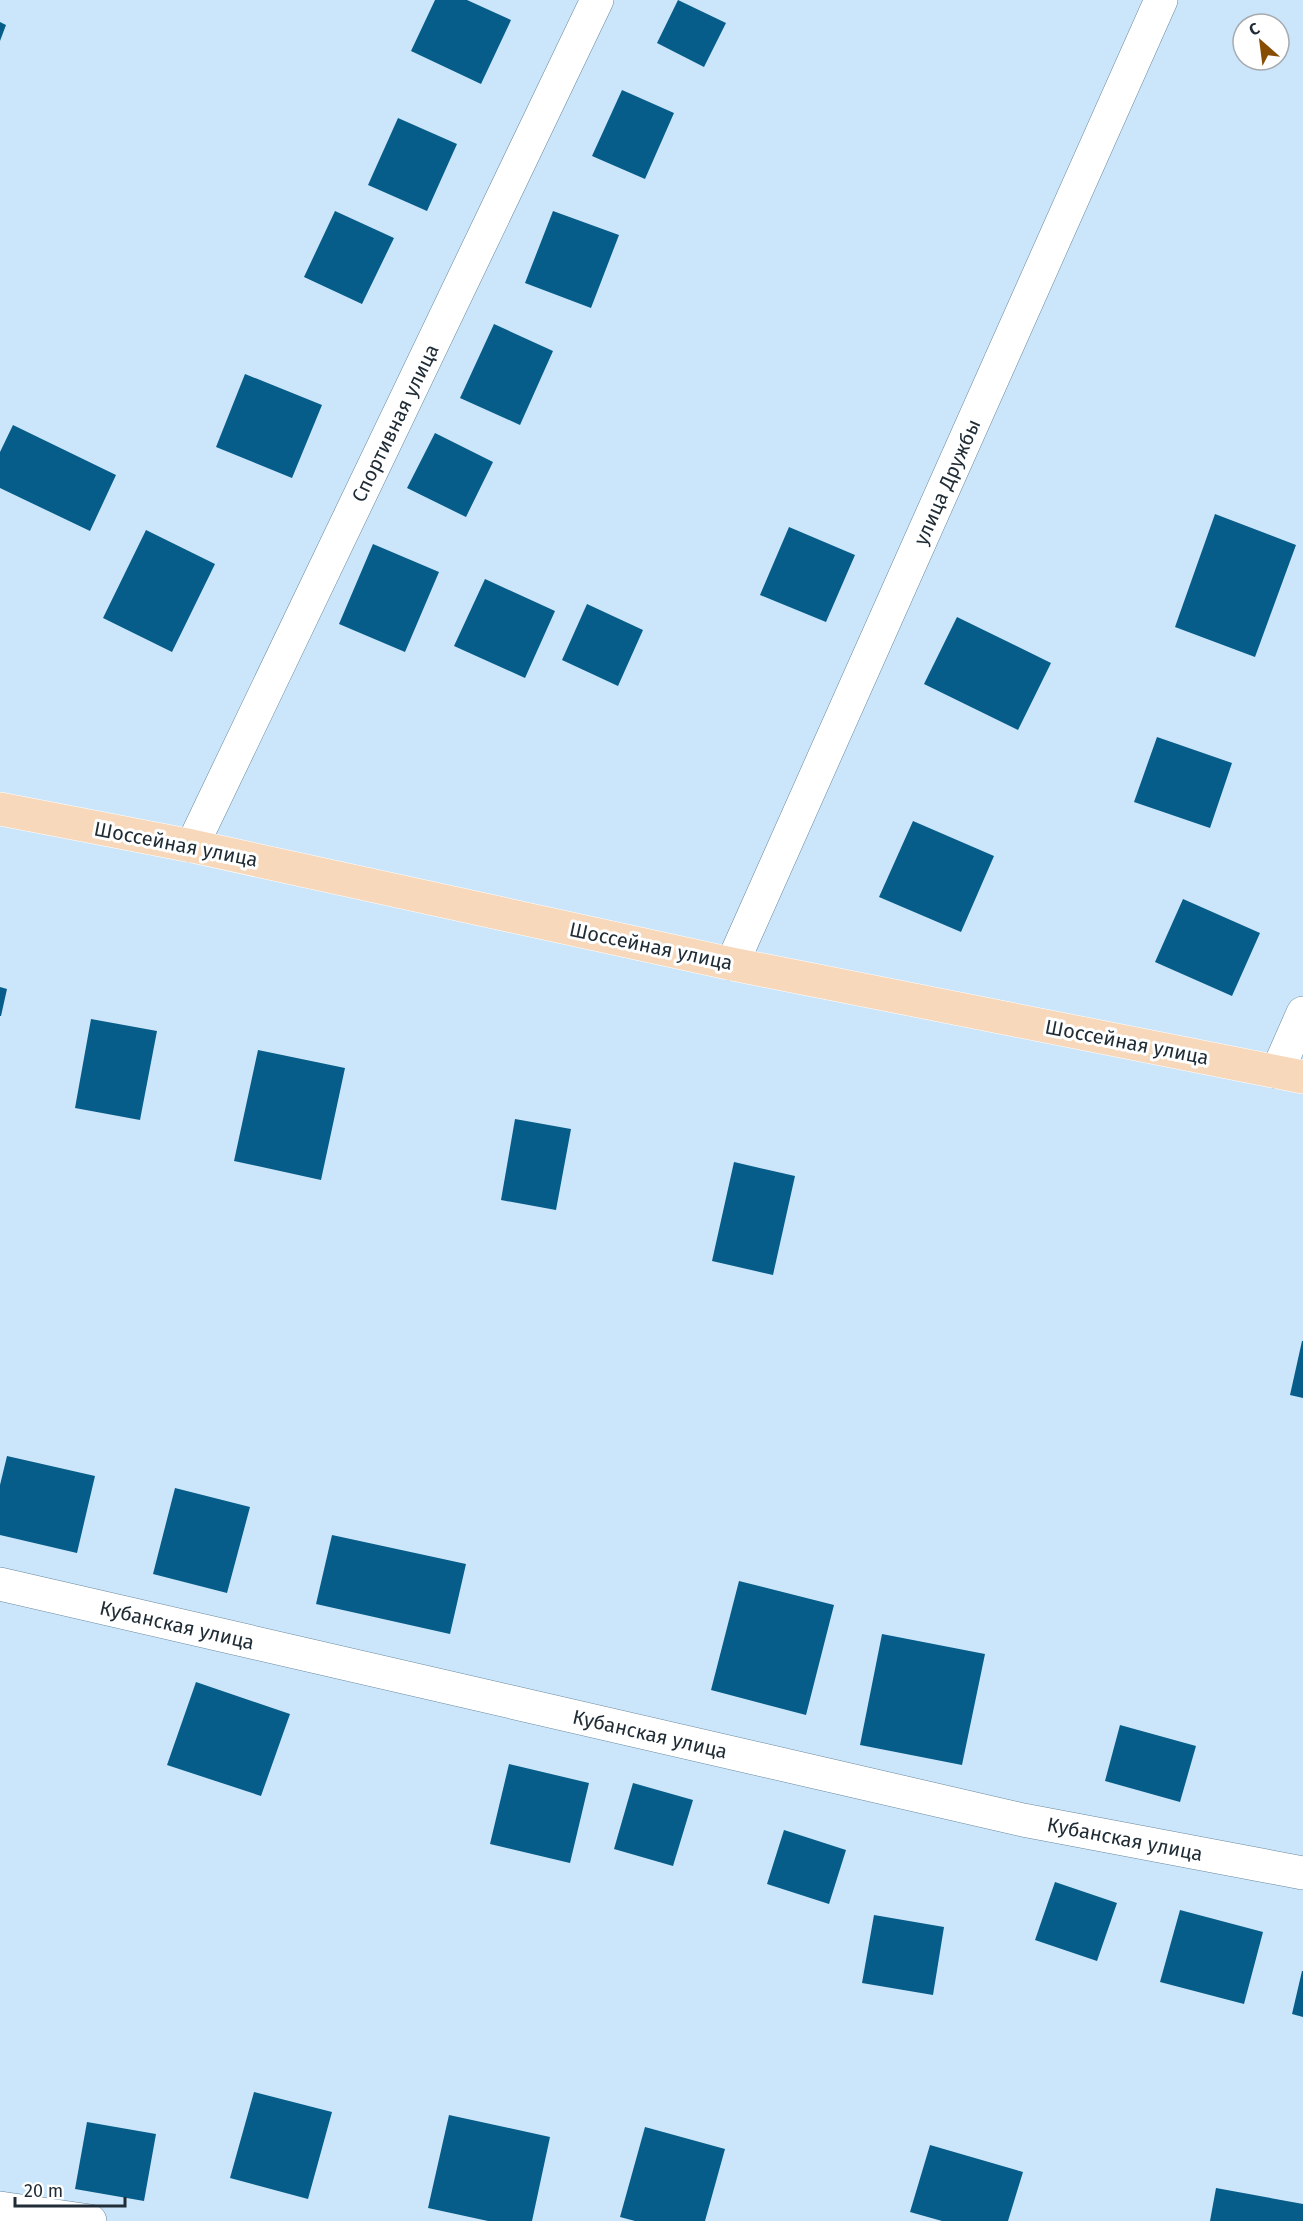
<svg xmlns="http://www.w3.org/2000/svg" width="1303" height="2221" font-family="'Fira Sans',sans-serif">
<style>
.building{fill:#075d8a}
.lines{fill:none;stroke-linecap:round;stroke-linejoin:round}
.minor-casing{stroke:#68889e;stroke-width:34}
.major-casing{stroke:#fff;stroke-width:34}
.minor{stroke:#fff;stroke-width:33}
.major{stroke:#f8d8bb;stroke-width:33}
.labels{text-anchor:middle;stroke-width:6;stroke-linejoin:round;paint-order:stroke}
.street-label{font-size:20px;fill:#202d36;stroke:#fff}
</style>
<rect width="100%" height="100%" fill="#cbe6fa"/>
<path class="building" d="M435,0H467L511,20L481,84L411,51Z
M678,0L726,23L704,67L657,43Z
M0,22L6,25L0,41Z
M622,90L674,113L645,179L592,156Z
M398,118L457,144L427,211L368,185Z
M335,211L394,238L362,304L304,277Z
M553,211L619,235L591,308L525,283Z
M494,324L553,351L520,425L460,398Z
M245,374L322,405L292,478L216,447Z
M13,425L116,475L90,531L0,488V452Z
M435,433L493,462L466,517L407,488Z
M1215,514L1296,545L1255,657L1175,627Z
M789,527L855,555L826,622L760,595Z
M146,530L215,564L172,652L103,618Z
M373,544L439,572L405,652L339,624Z
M485,579L555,611L525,678L454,646Z
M587,604L643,630L618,686L562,660Z
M957,617L1051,663L1018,730L924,684Z
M1157,737L1232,763L1210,828L1134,802Z
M913,821L994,856L961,932L879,897Z
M1183,899L1260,933L1232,996L1155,962Z
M0,987L7,989L1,1016H0Z
M91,1019L157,1031L140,1120L75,1108Z
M258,1050L345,1068L321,1180L234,1161Z
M515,1119L571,1129L556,1210L501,1200Z
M734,1162L795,1176L773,1275L712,1261Z
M1302,1341H1303V1398L1290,1395Z
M7,1456L95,1476L77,1553L0,1535V1485Z
M175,1488L250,1507L227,1593L153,1574Z
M332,1535L466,1564L450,1634L316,1604Z
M739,1581L834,1605L806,1715L711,1690Z
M882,1634L985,1654L962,1765L860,1745Z
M196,1682L290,1714L261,1796L167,1765Z
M1120,1725L1196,1746L1180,1802L1105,1781Z
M509,1764L589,1783L570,1863L490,1844Z
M633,1783L693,1800L673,1866L614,1849Z
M784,1830L846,1850L829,1904L767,1884Z
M1055,1882L1117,1903L1097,1961L1035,1940Z
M1180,1910L1263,1932L1244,2004L1160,1982Z
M874,1915L944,1927L933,1995L862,1983Z
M1302,1971H1303V2017L1292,2014Z
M254,2092L332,2112L308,2199L230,2178Z
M449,2115L550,2137L532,2221H488L428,2208Z
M87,2122L156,2134L144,2201L75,2189Z
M645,2127L725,2149L705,2221H635L620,2217Z
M930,2145L1023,2172L1008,2221H942L910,2212Z
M1216,2188L1303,2204V2221H1210Z"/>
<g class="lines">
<g class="minor-casing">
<path id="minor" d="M192,846L597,0
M732,964L1161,0
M1277,1072L1303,1013
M0,1584L1023,1820L1303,1873
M0,2208L90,2221"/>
</g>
<g class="major-casing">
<path id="major" d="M0,809L192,846L732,964L1303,1077"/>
</g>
<use href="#minor" class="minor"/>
<use href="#major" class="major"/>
</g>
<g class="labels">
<g class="street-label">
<text transform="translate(395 423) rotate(-64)" y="7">Спортивная улица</text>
<text transform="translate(947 482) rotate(-66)" y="7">улица Дружбы</text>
<text transform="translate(176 844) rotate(11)" y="7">Шоссейная улица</text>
<text transform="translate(651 946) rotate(12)" y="7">Шоссейная улица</text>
<text transform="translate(1127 1042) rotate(11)" y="7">Шоссейная улица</text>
<text transform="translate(177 1625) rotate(13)" y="7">Кубанская улица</text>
<text transform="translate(650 1734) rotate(13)" y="7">Кубанская улица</text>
<text transform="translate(1125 1839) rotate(11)" y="7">Кубанская улица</text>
</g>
</g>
<g transform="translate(1261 42) rotate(332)"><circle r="28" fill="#ffffff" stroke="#a6abaf" stroke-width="1.5"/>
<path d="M0-4.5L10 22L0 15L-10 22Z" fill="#874e03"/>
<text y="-9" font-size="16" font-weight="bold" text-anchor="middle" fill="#202d36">С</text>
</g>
<path d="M15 2197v9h110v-9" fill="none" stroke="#202d36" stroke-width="3"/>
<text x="24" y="2197" font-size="18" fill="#202d36" stroke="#ffffff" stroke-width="4.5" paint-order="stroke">20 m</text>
</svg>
